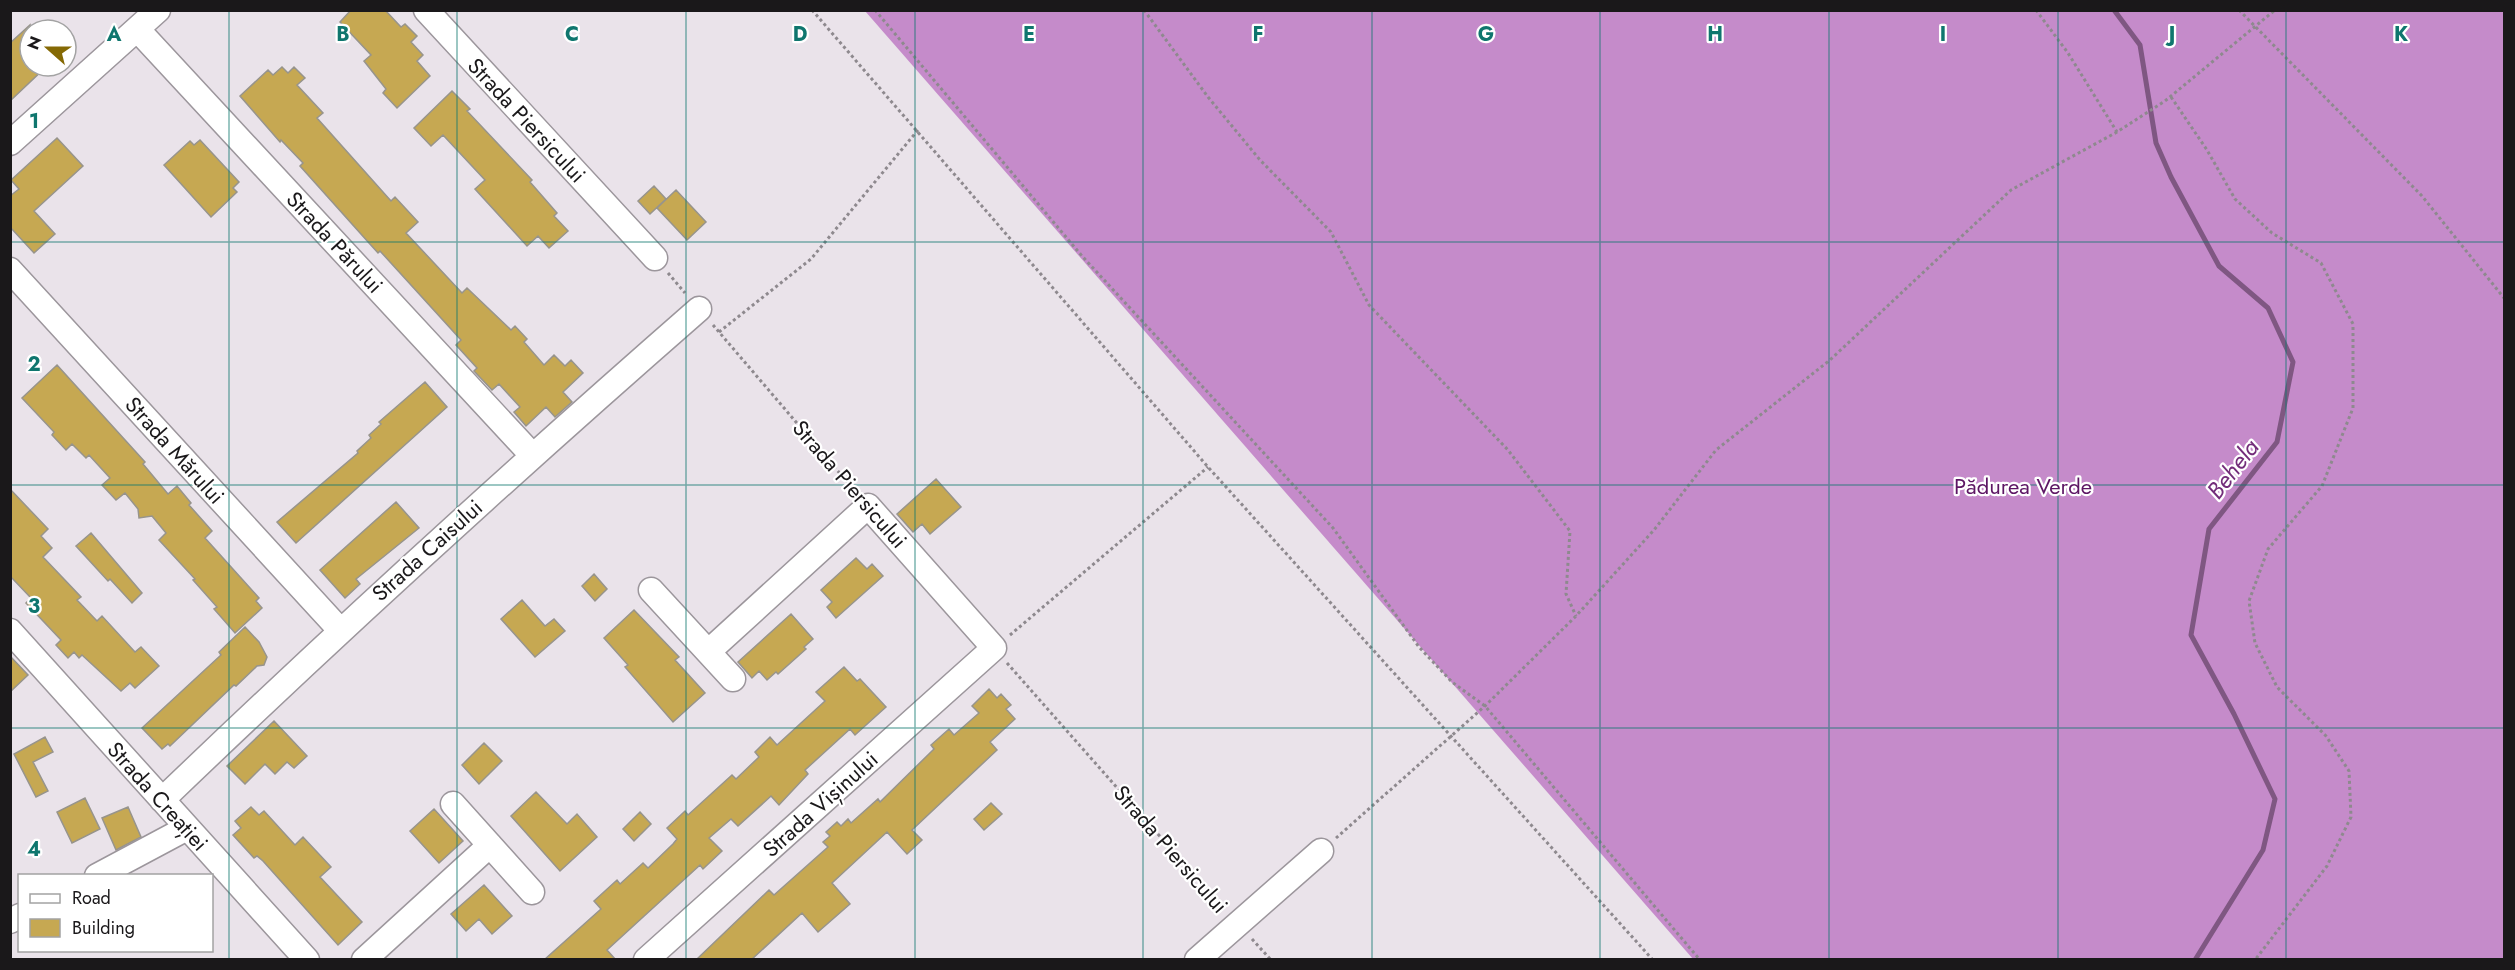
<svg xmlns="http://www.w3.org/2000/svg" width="2515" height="970" font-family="Jost,sans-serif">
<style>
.forest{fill:#c58bca}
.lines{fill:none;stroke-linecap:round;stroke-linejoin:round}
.stream{stroke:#7f5782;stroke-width:5}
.building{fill:#c6a852;stroke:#97948c;stroke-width:1.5}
.minor-casing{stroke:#9c969c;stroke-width:27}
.path{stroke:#8e898e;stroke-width:3;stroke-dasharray:3 3;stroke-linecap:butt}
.minor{stroke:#fff;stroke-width:24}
.grid{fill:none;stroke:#0f766e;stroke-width:1.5;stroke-opacity:0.55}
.labels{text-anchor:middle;stroke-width:4.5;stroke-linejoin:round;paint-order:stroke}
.street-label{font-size:22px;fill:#1a181a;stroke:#fff}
.park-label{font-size:22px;fill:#5d1664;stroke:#fff}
.water-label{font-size:24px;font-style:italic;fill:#732d7a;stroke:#fff}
.grid-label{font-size:20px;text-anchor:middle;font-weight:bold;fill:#0f766e;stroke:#fff;stroke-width:4.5;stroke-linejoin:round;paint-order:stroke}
</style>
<rect width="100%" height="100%" fill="#eae3ea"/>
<path class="forest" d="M865,11H2504V959H1693Z"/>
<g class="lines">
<path class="stream" d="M2114,10L2140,45L2156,143L2171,177L2219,266L2268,308L2293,362L2277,442L2209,529L2191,635L2234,714L2275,799L2263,850L2195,960"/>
</g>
<path class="building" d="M351,10H385L401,27L405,24L417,36L411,42L423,55L417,61L430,76L397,108L383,93L386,89L364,61L371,55L340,22Z
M30,25V66H47L10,101V43Z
M282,67L288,73L294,67L305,78L297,85L323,113L317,118L391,201L395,197L418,222L406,233L462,293L467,288L511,330L515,326L527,339L524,342L544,365L554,355L565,366L571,360L583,373L563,392L572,402L555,417L546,407L526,426L514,412L520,407L499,384L492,390L474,371L477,368L456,345L461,340L380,251L378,253L369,243L300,166L303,163L281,140L280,142L240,96L268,70L273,75Z
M452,91L470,109L467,111L532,180L530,182L557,213L554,216L568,231L549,248L538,236L527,246L475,189L485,180L443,135L431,146L414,128Z
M57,138L83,166L34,211L55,234L34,253L10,227V196L19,189L11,180Z
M200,140L239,182L233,188L237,192L211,217L164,165L190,141L194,145Z
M654,186L666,199L650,214L638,201Z
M676,190L706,222L687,240L657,208Z
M57,365L145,462L143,464L168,494L177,486L191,503L189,505L212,531L205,538L259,598L256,601L262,608L235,633L214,609L217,607L193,580L195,579L159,540L166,533L152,516L139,518L138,509L125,493L116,500L102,485L110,478L89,455L86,458L72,444L66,450L52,435L54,432L22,398Z
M425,382L447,407L296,543L277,522L358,453L357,451L371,438L369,435L381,424L379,422Z
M936,479L961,507L930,534L922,524L913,532L897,514Z
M10,489L48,529L41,536L52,548L43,557L81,597L77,600L97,621L102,616L135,652L141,647L159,666L135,688L130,683L121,691L82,655L79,658L74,652L68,658L56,645L61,640L26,603L31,598L10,576Z
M396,502L419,528L356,579L360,584L345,598L320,570Z
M91,533L142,593L132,603L110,579L108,581L76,546Z
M856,558L867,569L872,564L883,576L836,618L827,607L832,602L821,590Z
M594,574L607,589L595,601L582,586Z
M522,600L545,626L554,619L565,631L535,657L501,619Z
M634,610L679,657L675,660L705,693L673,722L625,667L628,665L604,638Z
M791,614L813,639L804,647L806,649L778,674L776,672L767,680L759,671L752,678L738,662Z
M245,627L259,642L267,657L264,665L257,666L236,686L234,685L170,746L168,744L162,749L142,728L221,655L219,652Z
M10,656L28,675L10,692Z
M844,667L857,681L860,679L886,707L855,735L850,729L805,770L808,774L779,805L771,796L738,826L731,819L709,838L722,851L703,869L700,865L607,950L616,960H544L601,909L594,901L617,880L620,884L643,863L648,868L673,844L677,839L667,828L685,811L688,815L732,775L736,779L759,757L755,752L770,737L777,745L825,701L816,692Z
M989,689L997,698L1001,694L1011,705L1006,709L1015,719L990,742L997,750L912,830L922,840L907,854L887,832L832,883L850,904L818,932L802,913L751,960H696L769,890L774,895L828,847L823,842L830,836L826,832L837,822L841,826L848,819L851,823L878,799L880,802L934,749L931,745L949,729L954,735L979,713L972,706Z
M274,721L307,756L294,768L287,762L275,774L265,764L245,784L227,766Z
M45,737L53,752L33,762L48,791L36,797L14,754Z
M484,743L502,761L479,784L462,765Z
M536,792L567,824L577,814L597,837L560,871L511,816Z
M85,798L100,829L72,843L57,812Z
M991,803L1002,814L984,830L974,819Z
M128,807L141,837L116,850L102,818Z
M251,807L259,815L264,811L295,845L303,837L331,867L320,877L362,922L338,945L263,861L257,856L254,858L233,835L241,828L235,821Z
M434,809L463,841L439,863L410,831Z
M640,812L651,824L634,841L623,829Z
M484,885L512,916L492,934L479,919L466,931L451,914Z"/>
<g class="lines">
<g class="minor-casing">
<path id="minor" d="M426,10L655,258
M137,29L532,455
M10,143L158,10
M10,270L340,630
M651,590L733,679
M10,631L307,960
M162,800C337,632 516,469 699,309
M453,804L532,892
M97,876L187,828
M10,921L20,916
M364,960L490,845
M646,960L994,648L868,506L708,652
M1197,960L1321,851"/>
</g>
<path class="path" d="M812,10L1208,467L1653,960
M875,10L1082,256L1333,528L1419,647L1452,682L1485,706L1700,960
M1144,10L1208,97L1260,160L1331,232L1369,305L1508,450L1570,531L1566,594L1576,616
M2036,10L2068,53L2117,132
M2239,10L2422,196L2504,298
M2171,97L2207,150L2235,199L2272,233L2321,263L2353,324V408L2322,486L2268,549L2249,601L2255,643L2277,687L2326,736L2349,771L2351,817L2327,866L2255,960
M668,273L685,293
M713,325L855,491
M719,332L811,259L918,130
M1010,635L1208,467
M1007,663L1225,910
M1336,838L1485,706L1576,616L1654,530L1716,450L1830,360L2011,190L2117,132L2165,101L2275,10
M1252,939L1271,960"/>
<use href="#minor" class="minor"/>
</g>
<path class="grid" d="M229,10V960M457,10V960M686,10V960M915,10V960M1143,10V960M1372,10V960M1600,10V960M1829,10V960M2058,10V960M2286,10V960M10,242H2504M10,485H2504M10,728H2504"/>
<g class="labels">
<g class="street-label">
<text transform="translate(527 120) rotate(47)" y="8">Strada Piersicului</text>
<text transform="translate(335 242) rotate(47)" y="8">Strada Părului</text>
<text transform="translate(175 450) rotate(48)" y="8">Strada Mărului</text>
<text transform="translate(850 484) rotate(49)" y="8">Strada Piersicului</text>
<text transform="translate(427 550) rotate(-42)" y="8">Strada Caisului</text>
<text transform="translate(158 796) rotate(48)" y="8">Strada Creației</text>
<text transform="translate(820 804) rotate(-42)" y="8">Strada Vișinului</text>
<text transform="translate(1171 849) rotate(49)" y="8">Strada Piersicului</text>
</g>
<g class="park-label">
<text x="2023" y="494">Pădurea Verde</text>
</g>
<g class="water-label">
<text transform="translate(2233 469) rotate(-52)" y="8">Behela</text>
</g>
</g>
<g class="grid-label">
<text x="114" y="41">A</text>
<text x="343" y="41">B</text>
<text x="572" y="41">C</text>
<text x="800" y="41">D</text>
<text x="1029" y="41">E</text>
<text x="1258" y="41">F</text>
<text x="1486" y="41">G</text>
<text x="1715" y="41">H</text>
<text x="1943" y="41">I</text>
<text x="2172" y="41">J</text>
<text x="2401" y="41">K</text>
<text x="34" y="128">1</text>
<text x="34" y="371">2</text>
<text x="34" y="613">3</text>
<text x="34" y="856">4</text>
</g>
<rect width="2515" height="970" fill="none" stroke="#1a181a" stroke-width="24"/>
<rect x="18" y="874" width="195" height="78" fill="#ffffff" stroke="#a3a3a3" stroke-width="1.5"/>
<rect x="30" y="894" width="30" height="9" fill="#ffffff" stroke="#a3a3a3" stroke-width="1.5"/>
<text x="72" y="904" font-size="18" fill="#1a181a">Road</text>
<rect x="30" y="919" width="30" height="18" fill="#c6a852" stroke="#a3a3a3" stroke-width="1.5"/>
<text x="72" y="934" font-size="18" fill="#1a181a">Building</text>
<g transform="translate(48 48) rotate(291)"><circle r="28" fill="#ffffff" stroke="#a3a3a3" stroke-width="1.5"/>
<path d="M0-4.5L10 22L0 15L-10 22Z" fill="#856904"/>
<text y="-9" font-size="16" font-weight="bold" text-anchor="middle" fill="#1a181a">N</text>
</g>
</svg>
